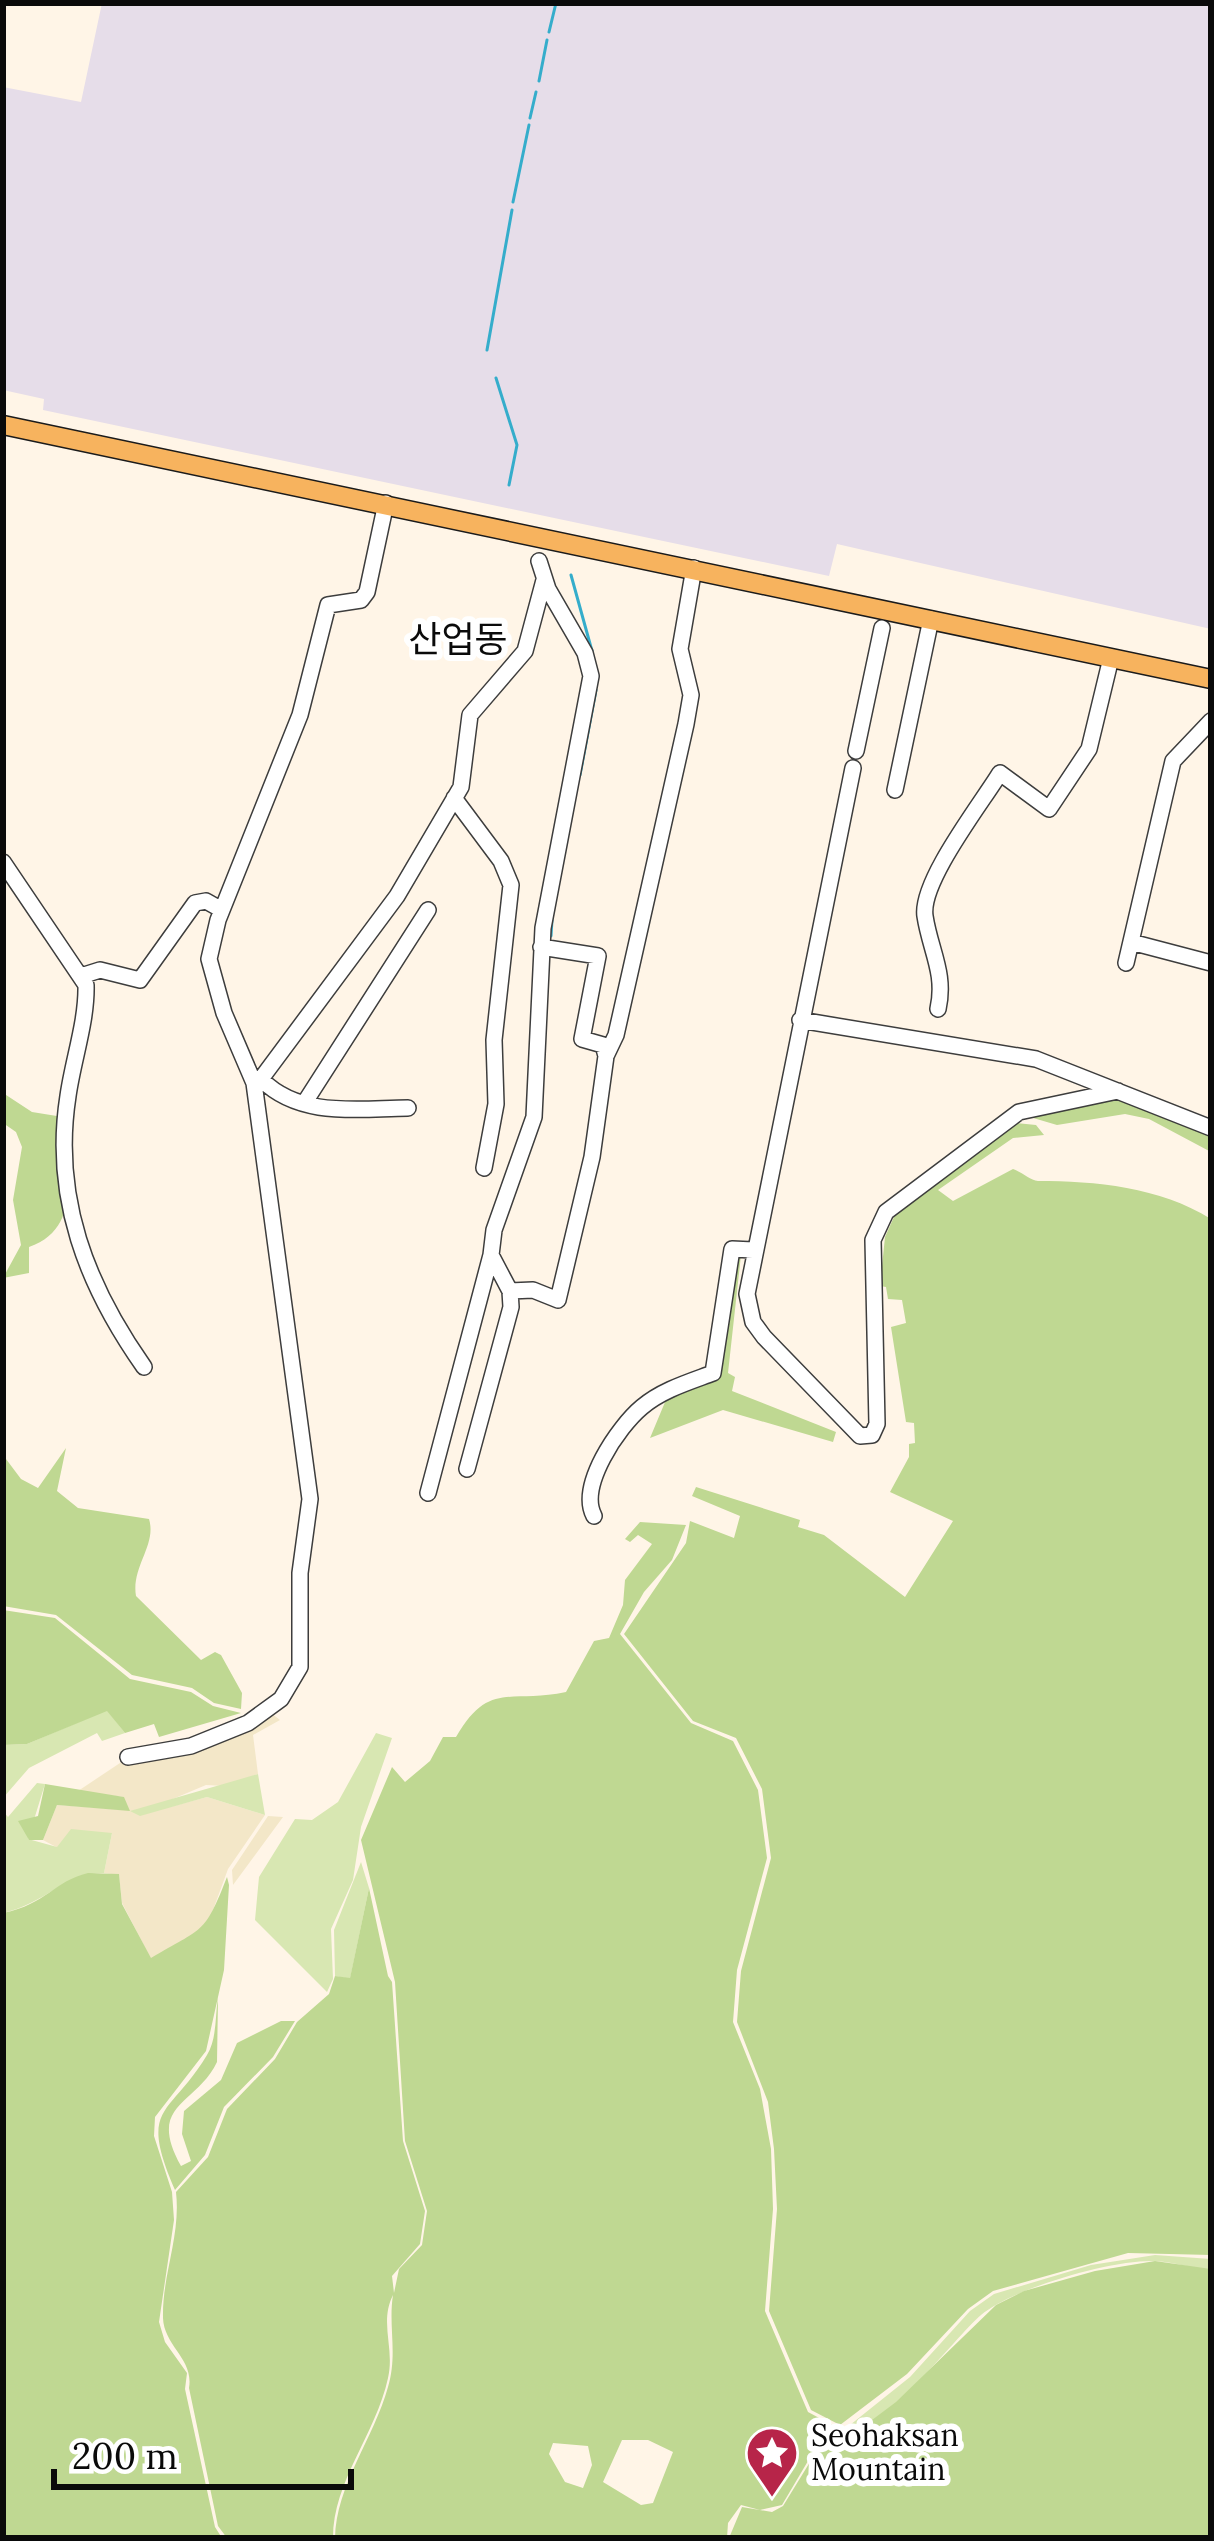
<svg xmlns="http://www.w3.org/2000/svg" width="1214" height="2541" font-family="Lora,'Noto Sans KR',serif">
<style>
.industrial{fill:#e6dde9}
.farmland{fill:#f3e7c8}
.green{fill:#d8e7b2}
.forest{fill:#bfd892;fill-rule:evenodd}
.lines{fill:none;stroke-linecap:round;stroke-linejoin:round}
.stream{stroke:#35adcb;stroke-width:3}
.minor-casing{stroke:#3d3d3d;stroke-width:18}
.major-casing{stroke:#1b1b1b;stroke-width:21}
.minor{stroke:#fff;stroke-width:15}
.major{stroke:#f7b35e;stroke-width:18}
.labels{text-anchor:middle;stroke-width:12;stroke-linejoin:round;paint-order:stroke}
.poi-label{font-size:30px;fill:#0a0a0a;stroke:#fff;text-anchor:start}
.quarter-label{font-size:36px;fill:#0a0a0a;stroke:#fff}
</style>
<rect width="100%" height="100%" fill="#fff5e7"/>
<path class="industrial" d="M102,3H1211V629L837,544L829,576L43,410L44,399L3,390V87L81,102Z"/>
<path class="farmland" d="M271,1713L280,1720L253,1735L258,1774L225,1786L206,1785L168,1801L170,1807L207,1797L265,1815L228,1869L209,1921L197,1936L151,1959L122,1903L119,1875L104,1873L112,1833L58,1848L43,1840L57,1805L129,1810L123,1797L78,1791L126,1759Z
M268,1816L283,1817L233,1885L232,1870Z"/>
<path class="green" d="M107,1710L125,1733L102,1741L97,1733L29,1768L3,1798V1745L27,1744Z
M376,1733L392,1738L361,1827L353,1880L331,1929L333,1979L327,1992L255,1920L259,1877L295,1819L312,1820L338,1802Z
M258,1774L265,1815L207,1797L140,1816L130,1811Z
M37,1783L45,1784L28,1839L57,1847L71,1829L112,1833L104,1873C68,1872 44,1904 3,1913V1811L8,1817Z
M361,1862L369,1888L350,1979L335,1976L334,1930Z
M1155,2255L1211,2259V2269C1192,2269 1175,2262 1156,2261C1112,2259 1014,2288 981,2315C954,2338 871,2448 835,2437L910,2377L970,2311L994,2294L1091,2265Z"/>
<path class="forest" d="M3,1093L32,1112L63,1117C65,1167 85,1227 29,1247V1273L3,1278L21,1245L13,1200L22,1147L16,1132L3,1123Z
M1116,1097L1211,1134V1152L1149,1119L1125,1114L1057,1125L1023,1115Z
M1016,1123L1036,1125L1044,1135L1013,1138L938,1190L953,1201L1013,1169C1022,1172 1030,1180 1038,1181C1095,1181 1160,1187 1211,1219V2255L1128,2253L993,2291L968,2309L907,2374L840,2425L811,2410L769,2311L777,2209L774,2149L768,2102L737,2022L741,1971L771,1858L762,1789L736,1738L693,1721L624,1634L686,1543L690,1521L734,1538L740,1516L692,1496L696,1487L800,1520L798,1527L824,1535L905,1597L953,1521L890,1492L909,1457V1444L915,1443L914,1423L906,1422L891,1327L906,1323L902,1300L888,1299L886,1287L880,1286L885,1237L898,1208Z
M735,1254L741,1255L728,1373L735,1377L732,1391L836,1432L833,1442L723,1410L650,1438L668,1395L715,1376Z
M66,1448L57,1491L78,1508L149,1519C157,1545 131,1567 136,1596L201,1660L215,1652L221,1655L242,1693L241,1709L214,1703L192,1688L132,1675L56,1615L3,1606V1455L21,1479L38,1488Z
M640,1522L686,1525L672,1560L644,1592L620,1634L691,1723L733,1741L758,1790L767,1858L737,1970L733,2022L760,2089L771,2149L773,2209L765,2311L808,2412L838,2428L808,2461L782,2505L760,2510L741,2505L728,2523L727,2538H335C336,2485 374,2438 388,2387C398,2354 388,2326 393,2295C379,2323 395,2348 388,2378C376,2434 333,2481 333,2538H227L218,2526L189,2388C194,2359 164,2346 163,2318C162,2274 181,2236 176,2192L208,2157L227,2109L275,2059L297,2022L329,1994L335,1976L350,1978L369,1888L388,1976L392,1982L403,2141L425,2211L420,2244L392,2276L394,2293L399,2269L422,2245L427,2211L405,2141L395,1982L361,1840L392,1767L405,1782L430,1761L443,1737H456C489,1680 510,1704 566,1692L594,1641L609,1638L623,1605L625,1580L652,1544L638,1535L630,1542L625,1539ZM622,2440H648L673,2452L653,2503L641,2505L603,2482ZM553,2443L588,2446L592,2465L583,2488L565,2482L549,2454Z
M3,1610L55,1618L130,1679L191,1692L213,1706L241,1713L159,1737L154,1724L125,1733L107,1711L27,1744L3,1745Z
M45,1784L124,1797L130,1811L57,1805L43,1840H29L18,1821L38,1816Z
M88,1873L119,1874L122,1904L151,1958C203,1927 204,1936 227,1877L229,1885L224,1970L206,2051L155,2117L154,2136L172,2192L174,2220L159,2322L165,2342L187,2373L185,2389L215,2527L222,2538H3V1913C47,1904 54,1881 88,1873Z
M218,1998L217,2062C196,2106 146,2103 181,2166L191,2161L182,2134L184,2111L221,2080L237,2043L281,2021H295L273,2057L224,2107L205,2155L175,2190C138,2104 169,2118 207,2055C217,2039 215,2016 218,1998Z
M1155,2261L1211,2269V2538H729L742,2507L772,2512L783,2506L810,2462L835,2437L852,2435L896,2402L996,2305L1024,2291L1095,2271Z"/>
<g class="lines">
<path class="stream" d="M549,32L556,3
M539,81L547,40
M530,118L536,92
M513,202L529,125
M487,350L512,210
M496,378L517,445L509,485
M571,575L592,651
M580,775L596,690
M551,936L552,920"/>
<g class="minor-casing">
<path id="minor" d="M856,751L882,628
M853,768L747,1294L753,1322L764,1337L860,1436L872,1435L877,1424L873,1240L886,1212L1019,1112L1118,1091
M895,790L931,619
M454,798L501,861L511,885L494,1040L496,1104L484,1168
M3,862L86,985C87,1021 73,1060 68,1096C52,1198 87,1286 144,1367
M1131,942L1211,963
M541,947L598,956L582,1039L603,1045L606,1056
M1126,963L1173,761L1211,721
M81,976L100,970L140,980L195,903L206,901L222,910
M938,1009C946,973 930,950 925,916C920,882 981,804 1000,773L1049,809L1089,749L1111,658
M800,1020L1036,1059L1211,1128
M262,1080C301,1119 362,1108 408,1108
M255,1087L397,896L461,787L470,715L525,651L544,580
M305,1102L428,910
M510,1291L533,1290L558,1300L592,1157L606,1056L616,1035L686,724L691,695L680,649L694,568
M467,1469L511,1307L510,1291L491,1255L494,1230L534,1117L543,928L591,676L585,653L548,589L539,561
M428,1493L491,1255
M594,1516C578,1486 618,1427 642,1407C662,1390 689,1382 713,1373L732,1249L753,1250
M128,1757L191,1746L248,1723L281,1699L300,1667V1573L310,1499L254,1083L224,1013L209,959L218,920L300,715L328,605L361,600L367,592L386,503"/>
</g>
<g class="major-casing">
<path id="major" d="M3,425L1211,679"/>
</g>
<use href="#minor" class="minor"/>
<use href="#major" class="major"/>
</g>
<defs>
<g id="sight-pin" transform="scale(2.7)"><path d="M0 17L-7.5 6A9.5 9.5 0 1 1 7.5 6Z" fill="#b72549" stroke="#fff"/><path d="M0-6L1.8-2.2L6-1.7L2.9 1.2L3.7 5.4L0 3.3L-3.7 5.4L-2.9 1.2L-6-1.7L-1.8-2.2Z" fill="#fff"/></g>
</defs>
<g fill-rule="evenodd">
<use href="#sight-pin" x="772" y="2453"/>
</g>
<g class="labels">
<g class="poi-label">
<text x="811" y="2446">Seohaksan<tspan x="811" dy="34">Mountain</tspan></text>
</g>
<g class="quarter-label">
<text x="458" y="652">산업동</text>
</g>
</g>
<rect width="1214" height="2541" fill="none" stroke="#0a0a0a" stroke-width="12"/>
<path d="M54 2469v18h297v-18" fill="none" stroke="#0a0a0a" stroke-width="6"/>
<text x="72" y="2469" font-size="36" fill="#0a0a0a" stroke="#ffffff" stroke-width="9" paint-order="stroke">200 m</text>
</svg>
